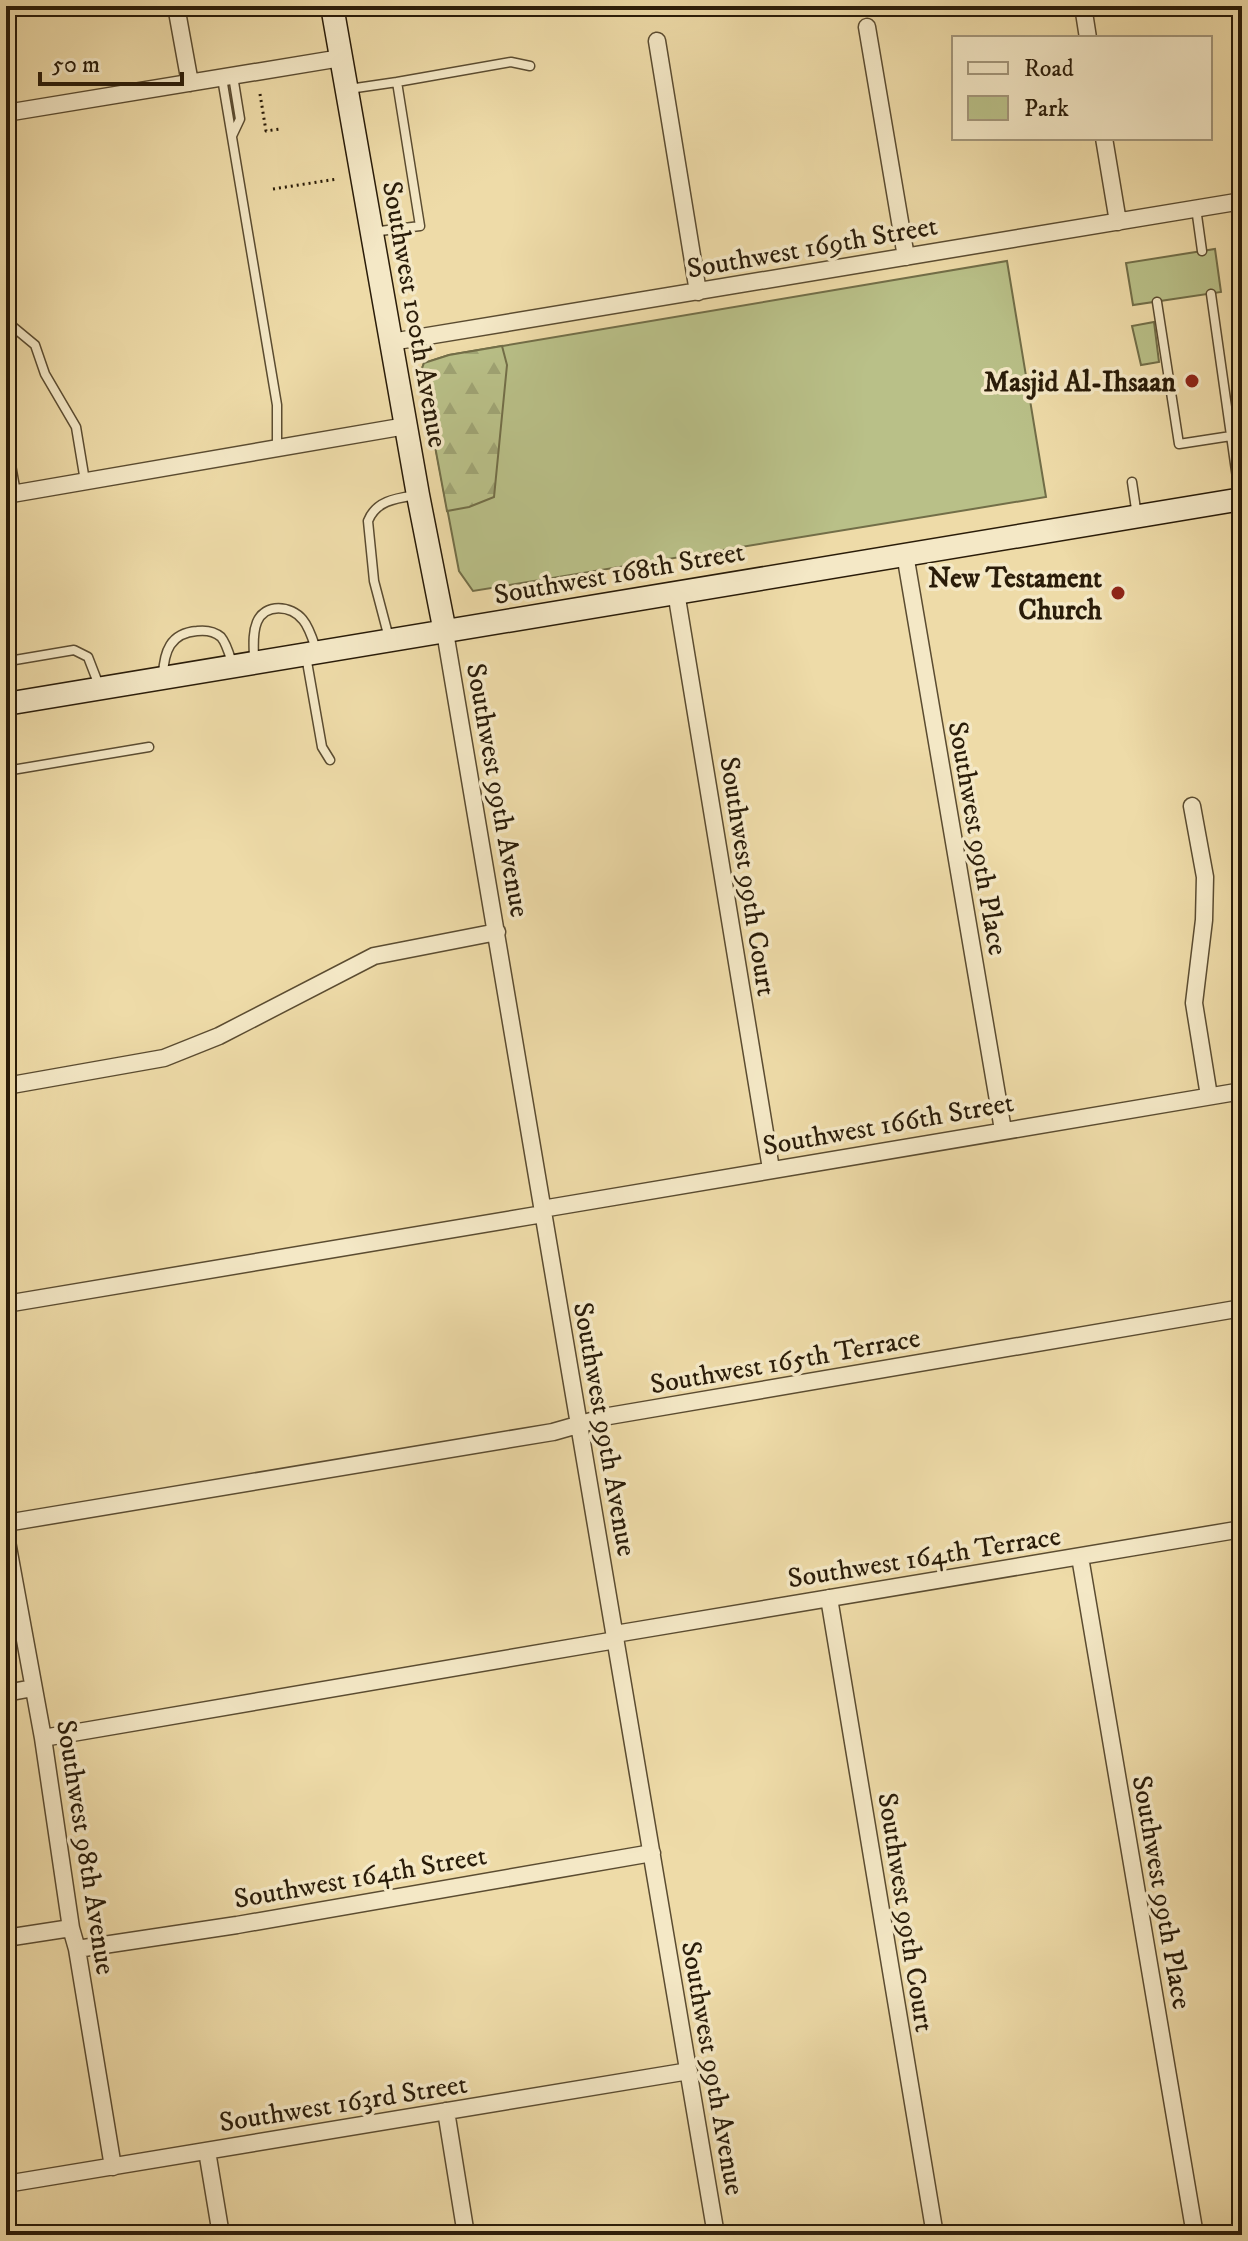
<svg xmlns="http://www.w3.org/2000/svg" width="1248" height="2241" font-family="'IM FELL DW Pica',serif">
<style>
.green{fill:#b9c088;stroke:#726e48;stroke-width:2}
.forest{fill:url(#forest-firs);stroke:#726e48;stroke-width:2}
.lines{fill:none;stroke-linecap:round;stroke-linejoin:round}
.lane-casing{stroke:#5b4c31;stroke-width:11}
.street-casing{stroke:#5b4c31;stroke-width:19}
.secondary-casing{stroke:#2a1c09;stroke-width:25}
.path{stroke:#2a1c09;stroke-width:3;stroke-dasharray:2 4;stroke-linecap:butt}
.lane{stroke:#f4e8c6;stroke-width:8}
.street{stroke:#f4e8c6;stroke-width:16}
.secondary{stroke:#f4e8c6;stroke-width:22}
.poi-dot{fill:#8f2418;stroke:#f4e8c6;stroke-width:3}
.labels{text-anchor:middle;stroke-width:7;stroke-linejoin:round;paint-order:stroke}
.street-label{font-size:28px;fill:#2a1c09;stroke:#f4e8c6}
.poi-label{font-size:28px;font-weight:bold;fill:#2a1c09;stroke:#f4e8c6;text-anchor:end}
</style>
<defs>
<pattern id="forest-firs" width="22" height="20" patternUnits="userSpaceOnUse" patternTransform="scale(2)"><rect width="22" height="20" fill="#b9c088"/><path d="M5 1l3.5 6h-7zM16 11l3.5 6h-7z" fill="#9fa474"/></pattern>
</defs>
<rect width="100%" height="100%" fill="#eedba8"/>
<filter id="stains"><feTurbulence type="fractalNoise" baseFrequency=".0025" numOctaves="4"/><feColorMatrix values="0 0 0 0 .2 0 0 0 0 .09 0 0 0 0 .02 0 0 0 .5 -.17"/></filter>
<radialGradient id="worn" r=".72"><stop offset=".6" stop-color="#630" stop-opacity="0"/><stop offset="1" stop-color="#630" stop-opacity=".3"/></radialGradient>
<path class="green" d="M1215,249L1221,292L1133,305L1126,263Z
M1007,261L1046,497L473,591L459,571L421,371L424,363L449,355Z
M1154,322L1159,362L1141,365L1132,326Z"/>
<path class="forest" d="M502,346L507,365L494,497L469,507L447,511L421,371L424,363L449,355Z"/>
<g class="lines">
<g class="lane-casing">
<path id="lane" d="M6,66L13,111
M222,78L277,405V448
M397,82L511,62L530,66
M349,89L397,82L420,226L372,232
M232,136L240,119L233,76
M1196,208L1202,251
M1211,294L1240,499
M1157,302L1179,444L1231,436
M6,321L35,345L45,374L76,427L85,481
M6,437L16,493
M1132,482L1137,516
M389,638L374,581L368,521C376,500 398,498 417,495
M306,656L322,747L330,760
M254,660C254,648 252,634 257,622C265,603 291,605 303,620C309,627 313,640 316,649
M6,664L9,661L74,650L88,657L100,688
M163,675C164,652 170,633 197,631C205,630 214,631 221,637C227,644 230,657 233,666
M6,771L149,747"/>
</g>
<g class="street-casing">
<path id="street" d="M176,6L190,83
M1083,6L1088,38
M867,27L906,257
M657,41L698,292
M6,113L341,58
M1104,138L1118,222
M391,342L1242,201
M6,495L406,426
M905,554L1003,1130
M676,592L771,1169
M445,632L716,2235
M1192,806L1205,877L1204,920L1194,1003L1209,1096
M6,1086L164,1058L219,1036L374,956L497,932
M542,1209L1242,1091
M6,1304L543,1214
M6,1523L553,1432L609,1416L1242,1308
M6,1536L43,1738L71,1928L77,1949L113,2167
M1080,1557L1195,2235
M829,1598L935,2235
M615,1634L1242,1529
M6,1693L33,1688
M43,1738L616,1640
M6,1938L71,1928
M77,1949L237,1925L652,1853
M446,2111L466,2235
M207,2151L221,2235
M6,2184L689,2071"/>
</g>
<g class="secondary-casing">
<path id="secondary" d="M332,6L418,495L445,632
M6,704L1242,499"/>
</g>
<path class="path" d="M260,94L266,131L280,129
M273,189L337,179"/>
<use href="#lane" class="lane"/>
<use href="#street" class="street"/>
<use href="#secondary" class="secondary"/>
</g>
<g class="poi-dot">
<circle cx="1192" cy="381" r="8"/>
<circle cx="1118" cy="593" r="8"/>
</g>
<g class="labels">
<g class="street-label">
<text transform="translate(812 246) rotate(-10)" y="10">Southwest 169th Street</text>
<text transform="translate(416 314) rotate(80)" y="10">Southwest 100th Avenue</text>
<text transform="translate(619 572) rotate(-10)" y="10">Southwest 168th Street</text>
<text transform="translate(499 790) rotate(80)" y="10">Southwest 99th Avenue</text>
<text transform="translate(979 838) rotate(80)" y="10">Southwest 99th Place</text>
<text transform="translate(749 876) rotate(81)" y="10">Southwest 99th Court</text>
<text transform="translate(888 1123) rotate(-10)" y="10">Southwest 166th Street</text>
<text transform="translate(785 1360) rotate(-10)" y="10">Southwest 165th Terrace</text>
<text transform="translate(606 1429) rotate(80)" y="10">Southwest 99th Avenue</text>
<text transform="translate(924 1556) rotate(-9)" y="10">Southwest 164th Terrace</text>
<text transform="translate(87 1847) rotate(81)" y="10">Southwest 98th Avenue</text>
<text transform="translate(360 1876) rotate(-10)" y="10">Southwest 164th Street</text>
<text transform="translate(1163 1892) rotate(80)" y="10">Southwest 99th Place</text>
<text transform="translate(907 1912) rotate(81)" y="10">Southwest 99th Court</text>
<text transform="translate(714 2068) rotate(80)" y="10">Southwest 99th Avenue</text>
<text transform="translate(343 2102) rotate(-9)" y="10">Southwest 163rd Street</text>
</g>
<g class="poi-label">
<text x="1176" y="391">Masjid Al-Ihsaan</text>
<text x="1102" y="587">New Testament<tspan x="1102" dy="32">Church</tspan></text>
</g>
</g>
<rect width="1248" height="2241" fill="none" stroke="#eedba8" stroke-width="32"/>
<rect x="8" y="8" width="1232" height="2225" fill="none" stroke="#2a1c09" stroke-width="4"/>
<rect x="16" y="16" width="1216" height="2209" fill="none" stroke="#2a1c09" stroke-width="2"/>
<rect x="952" y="36" width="260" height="104" fill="#f4e8c6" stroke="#a3967a" stroke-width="2"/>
<rect x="968" y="62" width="40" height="12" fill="#f4e8c6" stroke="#a3967a" stroke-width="2"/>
<text x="1024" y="76" font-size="24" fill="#2a1c09">Road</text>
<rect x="968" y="96" width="40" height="24" fill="#b9c088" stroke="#a3967a" stroke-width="2"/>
<text x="1024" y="116" font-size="24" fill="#2a1c09">Park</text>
<path d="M40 72v12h142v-12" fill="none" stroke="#2a1c09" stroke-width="4"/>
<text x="52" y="72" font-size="24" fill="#2a1c09" stroke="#f4e8c6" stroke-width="6" paint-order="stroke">50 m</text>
<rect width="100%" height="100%" filter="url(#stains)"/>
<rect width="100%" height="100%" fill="url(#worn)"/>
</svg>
